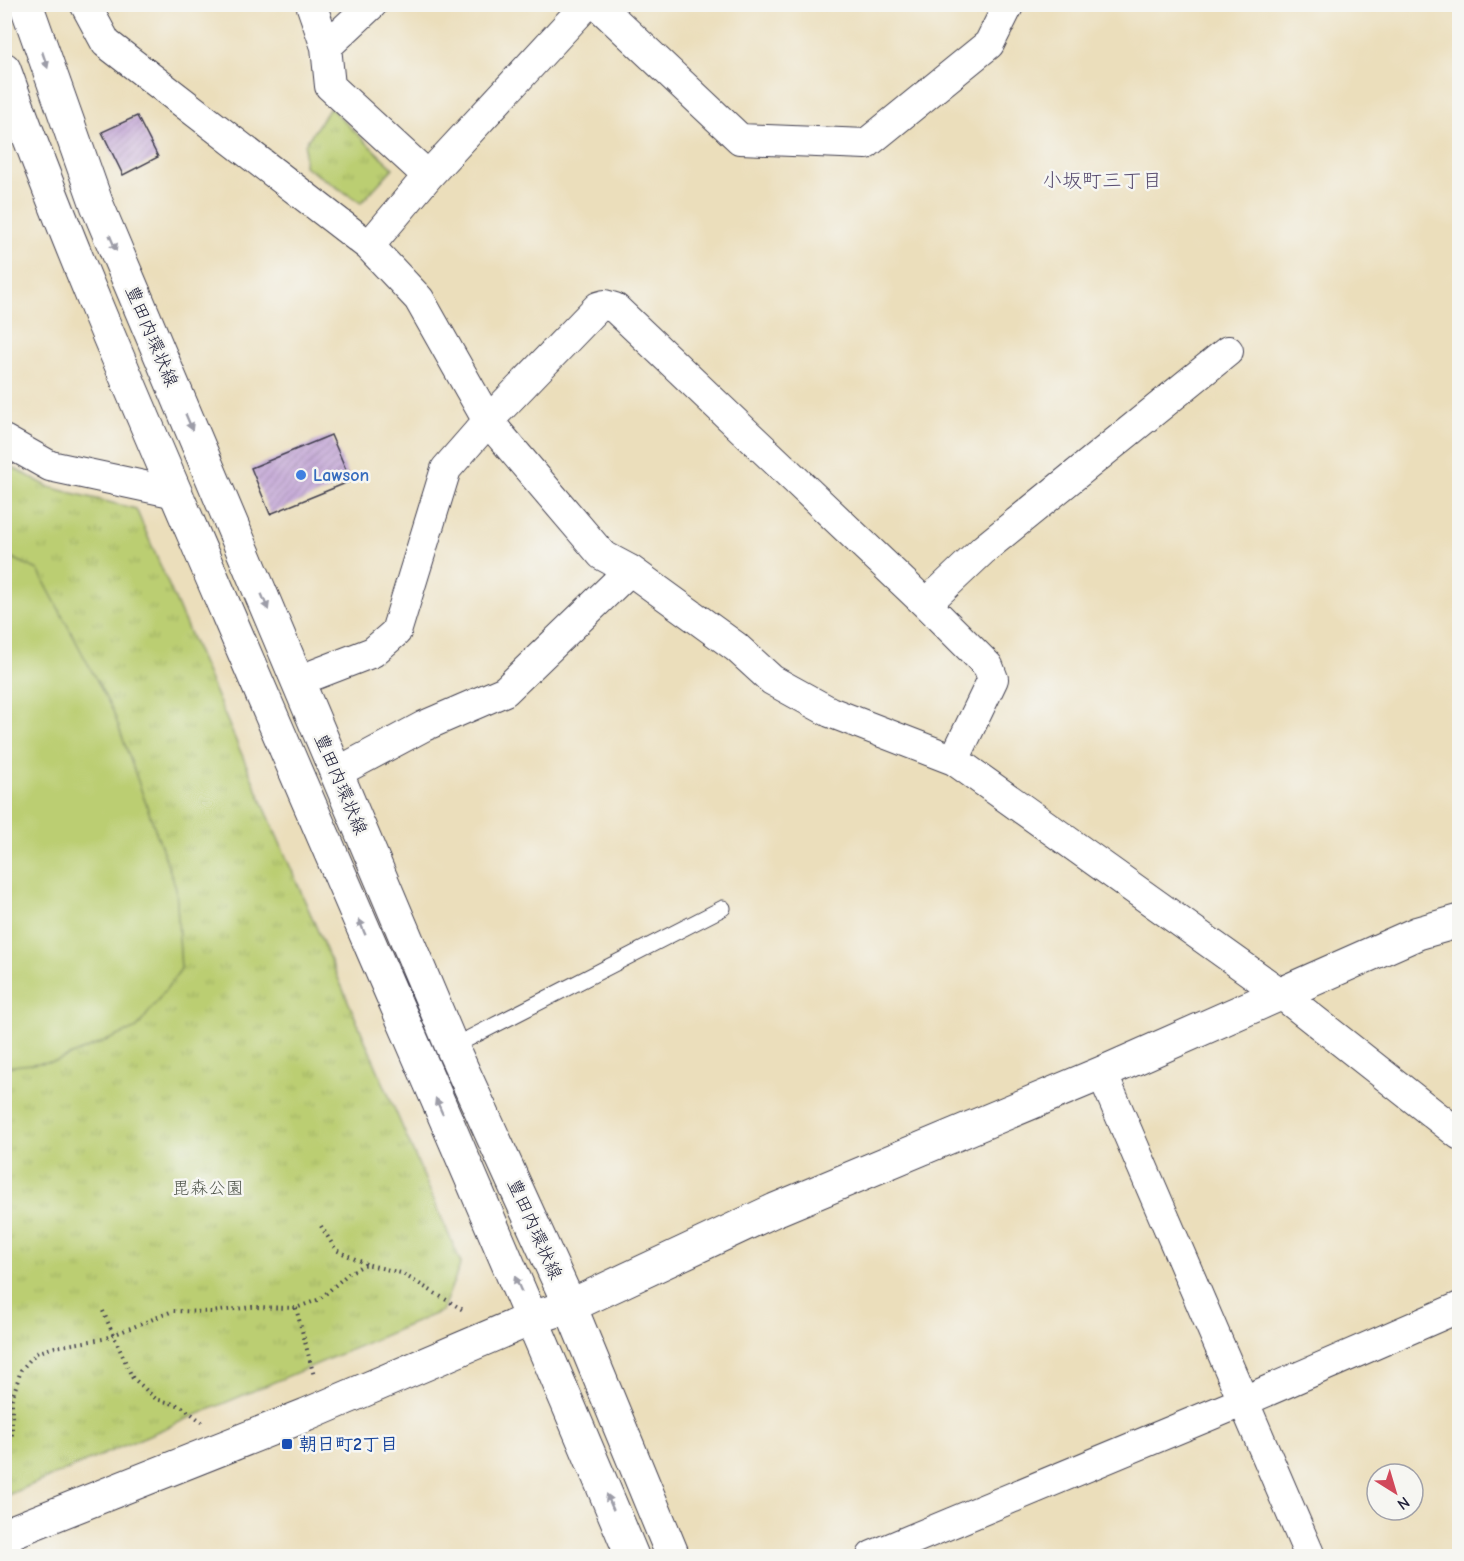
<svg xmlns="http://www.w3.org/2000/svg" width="1464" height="1561" font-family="'Comic Neue','Klee One',sans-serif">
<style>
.grass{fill:url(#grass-tufts);stroke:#6e7856;stroke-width:1.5}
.garden{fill:#bbce72;stroke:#6e7856;stroke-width:1.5}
.building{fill:url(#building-hatch)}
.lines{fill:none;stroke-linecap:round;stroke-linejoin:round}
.lane-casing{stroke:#403e4e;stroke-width:17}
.street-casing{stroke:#403e4e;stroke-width:32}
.secondary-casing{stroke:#403e4e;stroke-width:35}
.path{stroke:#403e4e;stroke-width:4;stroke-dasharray:1.5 4.5;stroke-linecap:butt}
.lane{stroke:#fff;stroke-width:15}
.street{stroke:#fff;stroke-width:30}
.secondary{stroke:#fff;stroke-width:33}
.oneway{fill:#9c9ca7}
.shop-dot{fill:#3f7fe0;stroke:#f6f6f2;stroke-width:2}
.transit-dot{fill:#1a4fb4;stroke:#f6f6f2;stroke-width:2}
.labels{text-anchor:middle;stroke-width:5;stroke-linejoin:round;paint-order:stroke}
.street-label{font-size:18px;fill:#22223b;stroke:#f6f6f2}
.shop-label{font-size:18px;font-weight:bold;fill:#366cbe;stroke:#f6f6f2;text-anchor:start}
.park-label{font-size:18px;fill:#50564c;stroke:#f6f6f2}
.transit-label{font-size:18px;font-weight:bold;fill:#164399;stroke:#f6f6f2;text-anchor:start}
.neighbourhood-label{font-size:20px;fill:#594d70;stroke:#f6f6f2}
</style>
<defs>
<pattern id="grass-tufts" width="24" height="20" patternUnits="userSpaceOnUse" patternTransform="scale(1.5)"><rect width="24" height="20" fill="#bbce72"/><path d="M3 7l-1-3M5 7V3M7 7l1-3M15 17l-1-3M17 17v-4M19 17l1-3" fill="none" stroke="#a0b164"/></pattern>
<pattern id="building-hatch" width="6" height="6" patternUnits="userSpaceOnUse" patternTransform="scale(1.5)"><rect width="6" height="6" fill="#be9ed3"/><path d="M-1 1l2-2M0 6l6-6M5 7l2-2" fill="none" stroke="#9a80ac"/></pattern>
</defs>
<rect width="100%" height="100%" fill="#f6f6f2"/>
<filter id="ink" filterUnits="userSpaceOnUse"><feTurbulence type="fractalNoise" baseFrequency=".0167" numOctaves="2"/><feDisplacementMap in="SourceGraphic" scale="12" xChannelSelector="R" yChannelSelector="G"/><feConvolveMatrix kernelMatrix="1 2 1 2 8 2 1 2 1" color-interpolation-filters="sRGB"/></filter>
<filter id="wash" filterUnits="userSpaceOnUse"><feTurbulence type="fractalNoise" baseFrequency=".008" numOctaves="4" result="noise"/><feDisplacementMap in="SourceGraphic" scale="24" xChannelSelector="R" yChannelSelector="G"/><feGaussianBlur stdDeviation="1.35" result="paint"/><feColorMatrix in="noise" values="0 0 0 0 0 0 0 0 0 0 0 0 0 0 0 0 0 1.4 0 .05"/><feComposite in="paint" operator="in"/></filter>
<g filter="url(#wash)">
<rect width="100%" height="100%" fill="#ebdebb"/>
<path class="grass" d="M330,108L393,168L361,203L304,166L305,144Z
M4,463L49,487L136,509L461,1263L442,1311L5,1496Z"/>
<path class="garden" d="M4,554L38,570L113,711L176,888L181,969L137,1028L57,1061L5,1067Z"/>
<g id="blocks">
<path class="building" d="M137,116L158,157L123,175L102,132Z
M331,435L351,481L270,514L251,468Z"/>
</g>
</g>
<g filter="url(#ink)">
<use href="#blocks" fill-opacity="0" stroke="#403e4e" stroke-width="1.5"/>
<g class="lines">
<g class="lane-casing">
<path id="lane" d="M452,1047L723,908"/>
</g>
<g class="street-casing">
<path id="street" d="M85,4L106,43L369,246L419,299L488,421L602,555L630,570L736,647L772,680L830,712L954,760L1280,993L1460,1135
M311,4L326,47L330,86L428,176
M597,4L740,139L866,144L989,44L1009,4
M326,47L372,4
M369,246L428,176L587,4
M4,440L50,466L176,493
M926,604L984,549L1228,351
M298,681L373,652L396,632L446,469L488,421L598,307L605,305L615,308L926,604L988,666L993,679L954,760
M336,773L424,726L505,691L630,570
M1102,1073L1310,1556
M4,1546L9,1556
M872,1556L1244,1401L1460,1307"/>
</g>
<g class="secondary-casing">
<path id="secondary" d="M26,4L97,205L452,1047L570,1306L673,1556
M4,69C71,255 151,435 229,617C363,930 501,1242 632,1556
M4,1535L306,1415L533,1318L570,1306L775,1210L1102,1073L1418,933L1460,921"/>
</g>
<path class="path" d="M321,1226L336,1250L366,1264
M296,1308L314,1376
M103,1311L132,1377L156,1399L181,1406L202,1422
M4,1458L12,1434V1399L21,1370L36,1353L55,1347L103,1339L173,1311L212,1312L252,1307L296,1308L320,1299L349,1273L366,1264L401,1273L465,1311"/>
<use href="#lane" class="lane"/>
<use href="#street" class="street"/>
<use href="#secondary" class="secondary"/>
</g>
<defs><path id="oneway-solid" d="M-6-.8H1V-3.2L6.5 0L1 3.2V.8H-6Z" transform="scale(1.5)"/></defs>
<g class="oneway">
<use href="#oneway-solid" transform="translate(45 60) rotate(71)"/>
<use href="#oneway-solid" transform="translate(113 243) rotate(67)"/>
<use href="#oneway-solid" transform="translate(189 422) rotate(67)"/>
<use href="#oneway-solid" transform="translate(265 602) rotate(67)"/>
<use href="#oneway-solid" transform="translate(362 927) rotate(-113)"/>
<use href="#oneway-solid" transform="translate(439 1106) rotate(-114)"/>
<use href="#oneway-solid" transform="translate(518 1284) rotate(-114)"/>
<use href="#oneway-solid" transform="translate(610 1502) rotate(-113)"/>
</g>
</g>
<circle class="shop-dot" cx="301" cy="475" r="6"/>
<rect class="transit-dot" x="281" y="1438" width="12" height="12" rx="3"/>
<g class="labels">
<g class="street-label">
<text transform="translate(152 336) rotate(67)" y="6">豊田内環状線</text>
<text transform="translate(341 784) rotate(67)" y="6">豊田内環状線</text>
<text transform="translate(535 1229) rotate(66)" y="6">豊田内環状線</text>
</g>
<g class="shop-label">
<text x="313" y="481">Lawson</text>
</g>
<g class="park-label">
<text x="208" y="1194">毘森公園</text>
</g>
<g class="transit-label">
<text x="299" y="1450">朝日町2丁目</text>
</g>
<g class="neighbourhood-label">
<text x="1102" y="187">小坂町三丁目</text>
</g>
</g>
<rect width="1464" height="1561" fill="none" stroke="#f6f6f2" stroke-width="24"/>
<g transform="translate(1395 1492) rotate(143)"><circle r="28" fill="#f6f6f2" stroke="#a1a1a9" stroke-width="1.5"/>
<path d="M0-4.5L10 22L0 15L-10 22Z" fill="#d1495b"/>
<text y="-9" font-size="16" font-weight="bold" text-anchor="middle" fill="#22223b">N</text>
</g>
</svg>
